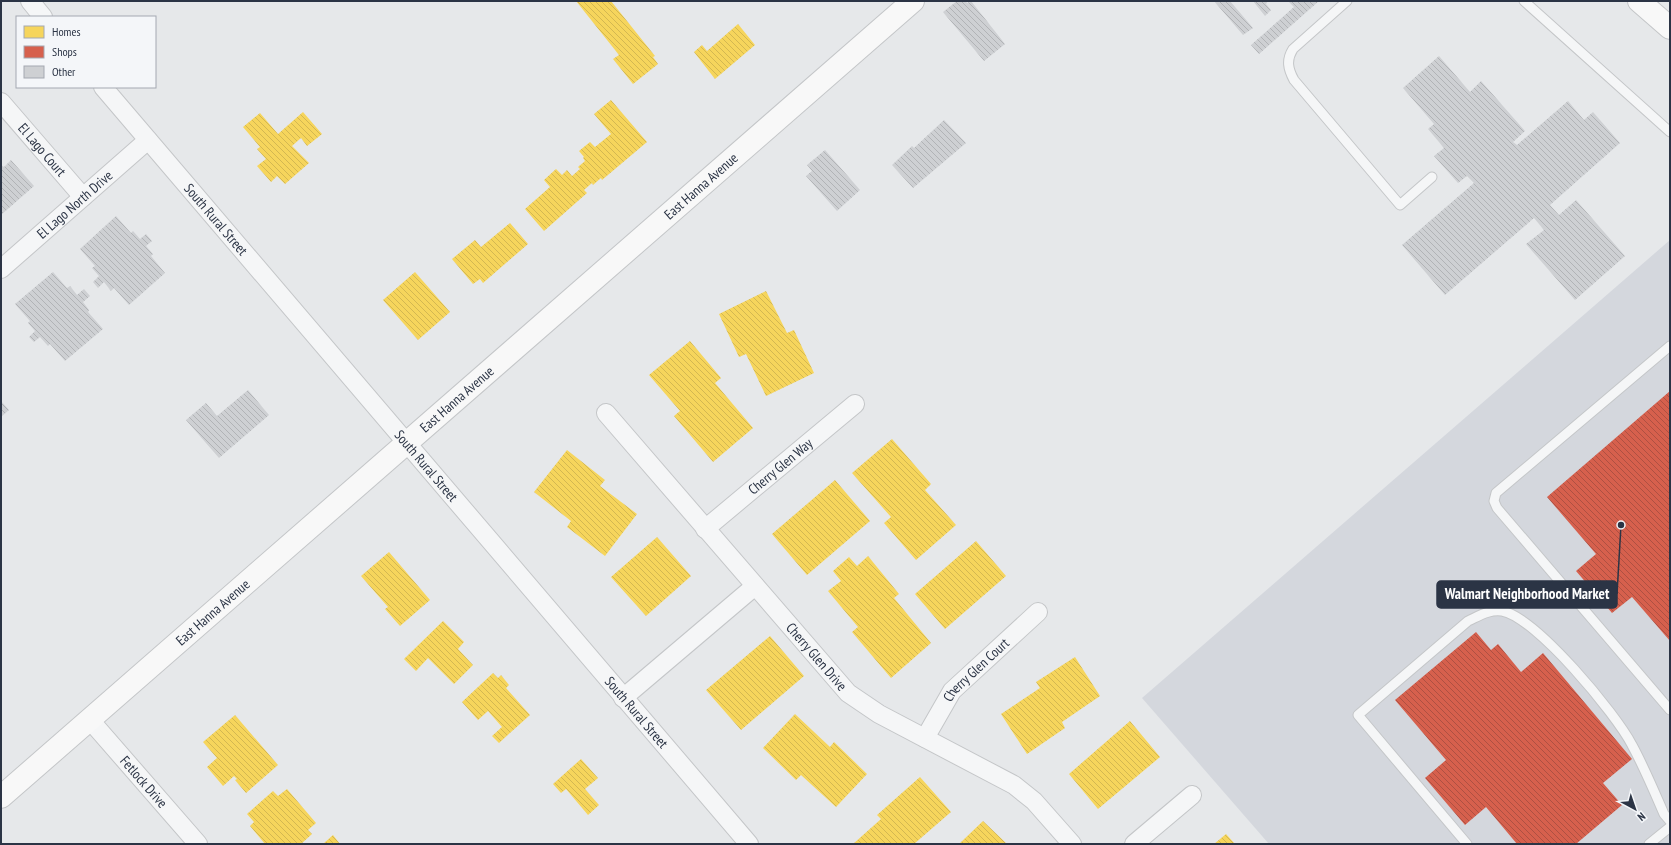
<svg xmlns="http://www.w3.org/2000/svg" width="1671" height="845" font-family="'PT Sans Narrow',sans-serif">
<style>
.built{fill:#d4d7dd}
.homes{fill:url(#homes-back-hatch)}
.shops{fill:url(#shops-back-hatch)}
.building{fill:url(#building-back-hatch)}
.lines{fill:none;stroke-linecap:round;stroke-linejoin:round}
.service-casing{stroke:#c4c6c8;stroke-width:11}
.minor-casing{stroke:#c4c6c8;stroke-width:20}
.secondary-casing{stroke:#c4c6c8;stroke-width:24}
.service{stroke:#f5f6f7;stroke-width:9}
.minor{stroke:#f5f6f7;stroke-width:18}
.secondary{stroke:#f8f8f8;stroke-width:22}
.labels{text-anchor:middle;stroke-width:4;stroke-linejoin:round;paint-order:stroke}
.street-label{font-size:14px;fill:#2b3445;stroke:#f4f6f9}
.leader{fill:none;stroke:#2b3445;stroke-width:1.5}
.callout-dot{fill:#2b3445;stroke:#f4f6f9;stroke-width:1.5}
.callout{fill:#2b3445;stroke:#2b3445;stroke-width:1.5}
.callout-label{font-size:15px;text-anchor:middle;font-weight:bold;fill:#fff}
</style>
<defs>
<pattern id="homes-back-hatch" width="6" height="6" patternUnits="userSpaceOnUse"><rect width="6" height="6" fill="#f6d55c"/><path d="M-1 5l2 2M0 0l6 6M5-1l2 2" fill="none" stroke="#d3b751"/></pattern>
<pattern id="shops-back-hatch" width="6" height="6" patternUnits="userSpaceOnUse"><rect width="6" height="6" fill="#d6604d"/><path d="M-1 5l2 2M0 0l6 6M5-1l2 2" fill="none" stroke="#ae5042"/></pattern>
<pattern id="building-back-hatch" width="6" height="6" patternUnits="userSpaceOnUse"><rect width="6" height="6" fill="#ced0d3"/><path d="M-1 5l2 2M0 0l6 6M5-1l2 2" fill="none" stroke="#b1b3b6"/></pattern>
</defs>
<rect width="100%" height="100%" fill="#e6e8ea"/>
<path class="built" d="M1670,240V844H1269L1142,698Z"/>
<path class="homes" d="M576,1H611L655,56L653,57L658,64L633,84L613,59L619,55Z
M738,24L755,45L715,79L694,52L702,45L707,51Z
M611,100L647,142L602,180L601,178L593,185L592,183L584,190L587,193L544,231L525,209L550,187L544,180L556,169L562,175L567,170L572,176L580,169L578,167L585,161L583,158L584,157L579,151L590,142L595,147L611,134L594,114Z
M303,112L322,134L307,146L301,138L292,146L309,163L285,184L277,176L271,182L257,166L266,159L257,149L260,147L243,127L260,113L278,134Z
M510,223L528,244L483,283L480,279L473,284L452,259L475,240L481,247Z
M415,272L450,312L418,340L383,300Z
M766,291L787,333L794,330L814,373L766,396L746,354L739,357L719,314Z
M690,341L721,378L715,383L753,428L713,462L674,416L680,411L649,375Z
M892,439L931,484L925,490L956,525L916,560L884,523L891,517L852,473Z
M567,450L605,480L600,486L637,514L605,556L567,527L571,521L534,492Z
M835,480L870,521L807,575L772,534Z
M657,537L691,576L646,616L611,577Z
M976,541L1006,576L945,629L915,594Z
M389,552L430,600L400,626L385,609L388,607L361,576Z
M868,556L899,594L894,598L931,643L891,678L852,632L858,627L828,591L841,581L833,571L849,557L857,566Z
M443,621L464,642L458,649L473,665L454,684L428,658L416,671L404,659Z
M770,636L804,676L741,730L706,690Z
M1075,657L1100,696L1062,722L1065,728L1027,754L1001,714L1040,688L1036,682Z
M493,673L498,678L501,675L509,685L506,688L530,715L499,743L492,736L502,727L488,711L478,720L462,702Z
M795,714L830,747L834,742L867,774L836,807L801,775L796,780L763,748Z
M235,715L278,765L246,793L235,780L237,779L234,776L223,786L207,767L217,758L203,742Z
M1130,721L1160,757L1098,809L1069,774Z
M581,759L598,778L585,789L599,805L588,815L566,789L561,793L553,784Z
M920,777L951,812L914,844H853L881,819L877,815Z
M287,789L316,823L308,830L312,834L301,844H265L250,826L254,822L247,814L273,791L278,796Z
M983,821L1007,844H959Z
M1226,834L1235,844H1214Z
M333,835L340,844H323Z"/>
<path class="shops" d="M1670,391V641L1632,597L1612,613L1576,571L1596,554L1547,497Z
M1476,632L1491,650L1498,644L1521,672L1543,653L1632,759L1603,783L1622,805L1576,844H1517L1486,807L1465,825L1425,778L1446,760L1395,700Z"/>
<path class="building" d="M957,1H966L967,3L971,1L1005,44L984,61L943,12Z
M1214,1H1230L1253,28L1243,35Z
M1253,1H1268L1266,4L1271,10L1265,16Z
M1288,1H1319L1259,54L1251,45L1294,7Z
M1439,56L1470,92L1481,81L1525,131L1513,142L1517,145L1568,101L1584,120L1593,112L1620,143L1550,205L1559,215L1576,200L1625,256L1575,300L1526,244L1544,230L1534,218L1445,295L1402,245L1474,183L1467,176L1458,183L1434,156L1444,148L1428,129L1434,124L1403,88Z
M944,120L966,143L913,188L892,165L912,146L914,148Z
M825,150L860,190L837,211L806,176L812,171L807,165Z
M11,160L34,186L1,215V165L4,167Z
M116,216L131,233L133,231L140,239L146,234L152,241L146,246L153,254L151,256L165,273L129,305L114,288L111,291L104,282L98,288L93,282L99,276L92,268L95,266L80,249Z
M53,272L67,288L70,286L77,295L84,289L90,296L83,302L89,310L88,312L103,329L65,361L50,344L48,346L40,337L34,342L29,337L35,331L28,323L30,321L15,304Z
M248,390L269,415L219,458L186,420L206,403L217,416Z
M1,401L9,410L1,417Z"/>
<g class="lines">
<g class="service-casing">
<path id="service" d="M1347,1L1293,49C1286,60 1288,69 1294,80L1400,205L1432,177
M1524,1L1670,132
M1670,346L1496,493L1494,501L1497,508L1670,710
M1467,844L1358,715L1468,621C1479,616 1490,609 1502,611C1536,617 1616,714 1632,745C1644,767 1654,791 1664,814L1670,821
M1649,844L1670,827"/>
</g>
<g class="minor-casing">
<g id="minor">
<path d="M30,1L43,17"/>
<path id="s1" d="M103,87L749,844"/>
<path id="s2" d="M1,102L83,197"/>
<path id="s3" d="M1,269L148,140"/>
<path id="s4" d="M606,413L848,693L879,714L1014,785L1034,801L1072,844"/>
<path id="s5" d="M705,529L855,404"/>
<path d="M623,698L755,586"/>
<path id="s6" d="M90,720L198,844"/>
<path id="s7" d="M925,738L952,691L1038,612"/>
<path d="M1134,844L1192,795"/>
</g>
</g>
<g class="secondary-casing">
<g id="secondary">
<path d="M1639,1L1670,28"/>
<path id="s8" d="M1,797L913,1"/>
</g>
</g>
<use href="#service" class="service"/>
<use href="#minor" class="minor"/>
<use href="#secondary" class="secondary"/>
</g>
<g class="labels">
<g class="street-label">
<text dy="5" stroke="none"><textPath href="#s2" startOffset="63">El Lago Court</textPath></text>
<text dy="5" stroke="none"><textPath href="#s8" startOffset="929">East Hanna Avenue</textPath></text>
<text dy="5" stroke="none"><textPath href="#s3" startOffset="98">El Lago North Drive</textPath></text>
<text dy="5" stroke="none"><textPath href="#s1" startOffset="174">South Rural Street</textPath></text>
<text dy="5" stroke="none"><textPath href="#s8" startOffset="605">East Hanna Avenue</textPath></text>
<text dy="5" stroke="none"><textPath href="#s1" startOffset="498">South Rural Street</textPath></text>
<text dy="5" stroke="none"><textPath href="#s5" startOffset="98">Cherry Glen Way</textPath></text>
<text dy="5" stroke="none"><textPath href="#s8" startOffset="281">East Hanna Avenue</textPath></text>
<text dy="5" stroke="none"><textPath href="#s4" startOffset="322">Cherry Glen Drive</textPath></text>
<text dy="5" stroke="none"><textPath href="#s7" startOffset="86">Cherry Glen Court</textPath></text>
<text dy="5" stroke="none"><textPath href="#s1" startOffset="822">South Rural Street</textPath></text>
<text dy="5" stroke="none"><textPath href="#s6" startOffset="82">Fetlock Drive</textPath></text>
</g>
</g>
<path class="leader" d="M1621 525L1617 594"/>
<circle class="callout-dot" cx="1621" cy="525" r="4"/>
<rect class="callout" x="1437" y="581" width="180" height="27" rx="4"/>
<g class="callout-label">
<text x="1527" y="599">Walmart Neighborhood Market</text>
</g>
<rect width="1671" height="845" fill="none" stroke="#2b3445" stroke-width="4"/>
<rect x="16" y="16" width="140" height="72" fill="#f4f6f9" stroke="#a4a8b1"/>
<rect x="24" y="26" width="20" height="12" fill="#f6d55c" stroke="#a4a8b1"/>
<text x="52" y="36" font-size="12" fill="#2b3445">Homes</text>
<rect x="24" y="46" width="20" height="12" fill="#d6604d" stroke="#a4a8b1"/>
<text x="52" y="56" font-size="12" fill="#2b3445">Shops</text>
<rect x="24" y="66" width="20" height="12" fill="#ced0d3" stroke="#a4a8b1"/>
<text x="52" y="76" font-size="12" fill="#2b3445">Other</text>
<g transform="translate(1635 809) rotate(140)" stroke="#f4f6f9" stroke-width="3" paint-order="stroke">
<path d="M0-3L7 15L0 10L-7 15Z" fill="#2b3445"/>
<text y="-6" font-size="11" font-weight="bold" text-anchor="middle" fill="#2b3445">N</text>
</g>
</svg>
